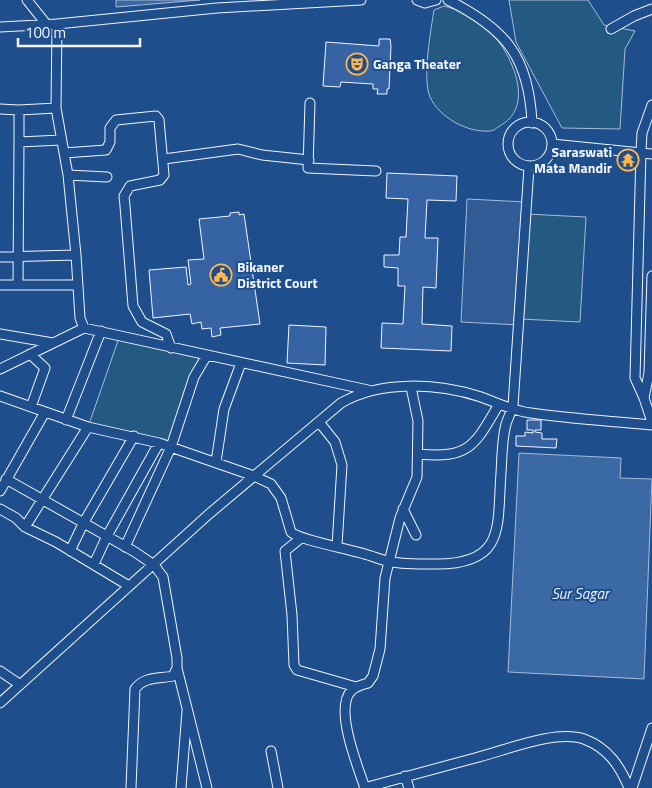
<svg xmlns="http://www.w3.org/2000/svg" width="652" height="788" font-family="'Titillium Web',sans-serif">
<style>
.green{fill:#245a82;stroke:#a8bbd7}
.parking{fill:#305b95;stroke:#a8bbd7}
.water{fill:#3b69a3;stroke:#a8bbd7}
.building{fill:#3563a3;stroke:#f2f6ff}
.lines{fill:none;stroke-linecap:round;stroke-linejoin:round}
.minor-casing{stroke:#f2f6ff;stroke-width:11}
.minor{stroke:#1f4e8c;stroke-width:9}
.labels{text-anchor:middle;stroke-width:4;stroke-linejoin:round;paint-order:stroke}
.poi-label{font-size:14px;font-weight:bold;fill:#f2f6ff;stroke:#1f4e8c;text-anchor:start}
.water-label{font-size:15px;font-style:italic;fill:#f2f6ff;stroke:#1f4e8c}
</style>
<rect width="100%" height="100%" fill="#1f4e8c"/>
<path class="green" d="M509,0H588L604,25L635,31L625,49L620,129L562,128L516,42Z
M444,6C470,13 493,29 506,53C518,74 528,108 503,124C499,126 494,131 490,131C467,133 439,117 430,97C422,79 431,29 434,10Z
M526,214L586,217L580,322L520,319Z
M120,335L207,355L171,447L88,427Z"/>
<path class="parking" d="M467,199L526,202L520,325L461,322Z"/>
<path class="water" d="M116,0H200L116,7Z
M519,453L621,458L620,478L652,479L644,679L508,672Z"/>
<path class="building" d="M379,39H390L391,46L389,89H387V94H377L378,89H373V84L341,82L340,87L323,86L326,42L379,46Z
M387,173L457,176L456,201L427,200L425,238H438L436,288L423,287L422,324L452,326L451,351L381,348L382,323L403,324L405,286H398V268L384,267V255H399L400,237H406L408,199L386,198Z
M239,212V215L244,214L260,324L220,328L221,335L212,337L211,328L202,329L201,322L192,324L190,314L153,318L149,270L186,267L188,285L191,284L188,260L204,259L199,219L230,216V213Z
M289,325L326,327L325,365L287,363Z
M527,420H541V430H535V432L542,433V439H557L556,448L516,446V436H525V432L533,433V430H527Z"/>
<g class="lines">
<g class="minor-casing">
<path id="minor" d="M27,0L47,25
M417,0L425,3L436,0
M448,0C506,29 529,57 532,123
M57,24L56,108L68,175L76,255L80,318L84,328
M0,27L57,24L217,8L361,0
M611,29L634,16L652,9
M310,103L308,168L376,171
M0,109L19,110V142
M19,110L56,108
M508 144a22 22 0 1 1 44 0a22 22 0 1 1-44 0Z
M552,144L652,154
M64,153L106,150L110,142V128L116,120L156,116L159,120L164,175L160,180L130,186L124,196L125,206L133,306L142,322L166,334L171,348
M164,159L238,149L262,155L309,160
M68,175L107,177
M0,257L76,255
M652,276L649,373L644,398L652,422
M0,285H18L19,142L61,140
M18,285H78
M0,334L53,343
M30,354L45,368L31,407
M0,369L84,328L368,390
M0,396L88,427L159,443L254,476L271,484L281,498L291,532C300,541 357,550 374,557C395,565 415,564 437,564C506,564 497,526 501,473C502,457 502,439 506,424C508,418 511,412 513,406L529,167
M644,398L635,378L641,152L642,133L652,105
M66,420L101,331
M319,422L335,442L342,465L337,546
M419,454C470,459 475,445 499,404
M216,462L224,409L241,363
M6,479L135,552L154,565L163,577L177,658V668L173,676C160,679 144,676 135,689L131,788
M0,491L45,412
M0,509L16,518L25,527L88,427
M403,509L416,535
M25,527L56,542L129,586
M301,538L285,551L292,615L294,665L297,670L356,687
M125,547L171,447L194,377L207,355
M70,551L84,522L134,436
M94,564L107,536L159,443
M177,668L207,788
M0,671L19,684
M0,703L209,514L341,403C381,380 438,383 481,397C498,403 513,411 531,413C571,419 612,421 652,425
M271,751L278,788
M405,776L409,788
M181,788L187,711
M364,788C401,778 438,768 475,758C504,751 555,729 584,739C608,748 620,766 629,788
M365,788C358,767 334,709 351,691C356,686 362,685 368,683L373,676L380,649L385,578L400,518L417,477L418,421L411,387
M632,788L652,728"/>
</g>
<use href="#minor" class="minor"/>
</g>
<defs>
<g id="theatre-ring" transform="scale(1.125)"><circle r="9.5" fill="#1f4e8c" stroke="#ffb74d" stroke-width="1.5"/><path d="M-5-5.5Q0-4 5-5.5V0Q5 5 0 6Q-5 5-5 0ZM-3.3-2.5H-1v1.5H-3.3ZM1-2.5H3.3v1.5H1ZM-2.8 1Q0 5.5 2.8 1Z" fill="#ffb74d"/></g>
<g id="temple-ring" transform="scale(1.125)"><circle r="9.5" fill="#1f4e8c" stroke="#ffb74d" stroke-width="1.5"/><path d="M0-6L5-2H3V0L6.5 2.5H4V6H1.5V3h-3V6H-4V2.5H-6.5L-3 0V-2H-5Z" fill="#ffb74d"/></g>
<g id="civic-ring" transform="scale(1.125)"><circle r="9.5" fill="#1f4e8c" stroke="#ffb74d" stroke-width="1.5"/><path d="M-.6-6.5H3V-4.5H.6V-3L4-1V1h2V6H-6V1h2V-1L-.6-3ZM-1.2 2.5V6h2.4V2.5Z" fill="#ffb74d"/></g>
</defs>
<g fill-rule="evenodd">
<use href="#theatre-ring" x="357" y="64"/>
<use href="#temple-ring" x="628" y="160"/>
<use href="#civic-ring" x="221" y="275"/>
</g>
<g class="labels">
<g class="poi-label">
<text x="373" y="69">Ganga Theater</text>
<text x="612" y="157" text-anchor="end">Saraswati<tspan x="612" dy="16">Mata Mandir</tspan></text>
<text x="237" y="272">Bikaner<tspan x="237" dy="16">District Court</tspan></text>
</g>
<g class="water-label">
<text x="580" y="599">Sur Sagar</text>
</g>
</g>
<path d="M18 38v8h122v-8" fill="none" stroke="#f2f6ff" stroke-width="2.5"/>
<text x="25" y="38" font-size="15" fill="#f2f6ff" stroke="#1f4e8c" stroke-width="4" paint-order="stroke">100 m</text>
</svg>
